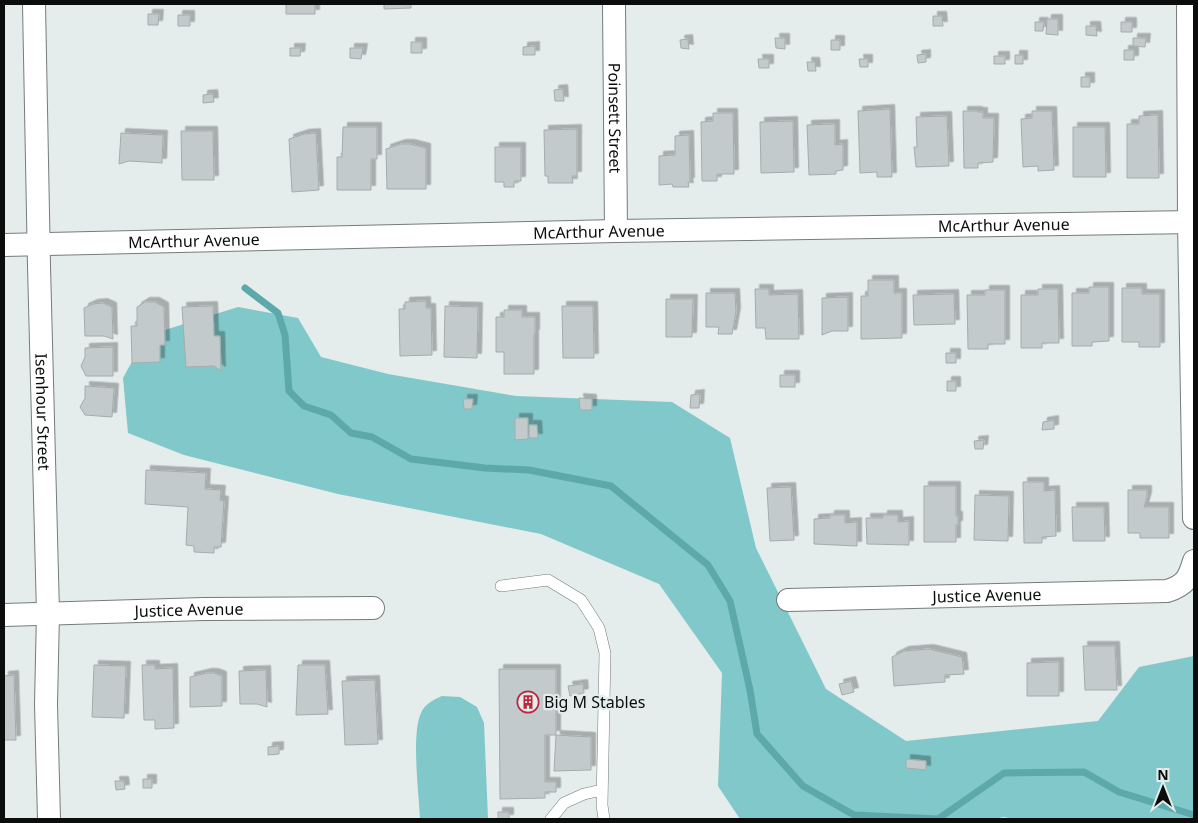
<svg xmlns="http://www.w3.org/2000/svg" width="1198" height="823" font-family="'Noto Sans',sans-serif">
<style>
.green{fill:#80c8ca}
.lines{fill:none;stroke-linecap:round;stroke-linejoin:round}
.stream{stroke:#5da8ab;stroke-width:7}
.building{fill:#c3cacb;stroke:#a4acac;filter:url(#shadow)}
.service-casing{stroke:#757c7c;stroke-width:12}
.minor-casing{stroke:#757c7c;stroke-width:24}
.service{stroke:#fff;stroke-width:11}
.minor{stroke:#fff;stroke-width:22}
.labels{text-anchor:middle;stroke-width:4.5;stroke-linejoin:round;paint-order:stroke}
.street-label{font-size:16px;fill:#0b0d0d;stroke:#e4ecec}
.poi-label{font-size:16px;fill:#0b0d0d;stroke:#e4ecec;text-anchor:start}
</style>
<defs>
<filter id="shadow"><feDropShadow dx="4.5" dy="-4.5" stdDeviation="0" flood-color="#0004"/></filter>
</defs>
<rect width="100%" height="100%" fill="#e4ecec"/>
<path class="green" d="M238,307L298,318L321,357L388,374L516,396L672,402L730,438L756,548L826,689L906,741L1098,721L1139,667L1194,656V819H1015L1003,817L996,819H740L718,786L722,673L659,584L541,534L338,494L184,455L128,433L123,378L146,336Z
M442,696L460,697L477,707L484,723L488,819H420C419,794 411,734 421,713C425,704 433,700 442,696Z"/>
<g class="lines">
<path class="stream" d="M245,288L278,313L285,335L289,391L304,406L331,415L351,433L372,437L411,459L485,468L529,470L611,486L708,565L730,601L750,690L757,734L803,786L854,815L938,819L1004,773L1084,772L1119,792L1194,815"/>
</g>
<path class="building" d="M286,4H315V14H286Z
M384,4H411V8L384,9Z
M148,14H159L158,25H148Z
M178,15H190V26H178Z
M933,16H942L943,26H933Z
M1047,19H1058V35L1046,34Z
M1035,22H1044L1043,31H1035Z
M1121,22H1132V32H1121Z
M1086,26H1096L1097,36L1086,35Z
M775,38H785V49L776,48Z
M1133,38H1146L1145,47L1133,46Z
M688,39L689,49L681,48L680,40Z
M831,40H840V50H831Z
M411,42H422V53H411Z
M535,46V55H523V47Z
M290,48H301L300,56H290Z
M350,48H363L361,59L350,58Z
M1124,50H1134V60H1124Z
M926,54V62L918,63L917,55Z
M1015,55H1023V64H1015Z
M994,56H1005V64H994Z
M758,59H769V68H759Z
M859,59H868V67H860Z
M807,62H815L816,71H808Z
M1081,77H1090V87H1081Z
M563,89L564,101H555L554,90Z
M213,94L214,102L203,103V95Z
M890,109L892,177H877V172L860,173L858,111Z
M963,111H978V112H983V118H994L993,162L978,163V168H964Z
M1032,111H1052L1054,170L1038,171V166L1023,167L1021,119L1032,118Z
M713,113H733L734,174H717V181H702L701,122L713,121Z
M1158,115L1159,178H1127V124H1139V116Z
M947,116L949,166L916,167L914,147H917L916,117Z
M793,121L794,172L761,173L760,122Z
M835,124V145L843,144V170L836,171V174L809,175L807,125Z
M343,127H377V159H371V190H337V157H342Z
M1073,127H1105L1106,177H1073Z
M577,129V176H572L573,183H548V176H545L544,130Z
M181,131H213L214,180H182Z
M121,133L163,135L162,163L129,161L119,164Z
M316,133L319,190L292,192L289,139L304,134Z
M689,135L690,182H688L689,187H673L672,184L659,185V156L675,155V136Z
M401,144H410L426,148V189H387L386,149Z
M495,147H521V181H514V187H504V182H495Z
M868,280H894V293H902V338L861,339V296H868Z
M1089,287H1109V341L1092,342V346H1072V293H1089Z
M1122,288H1142V294H1160V347H1139V342H1122Z
M755,289H769V295L798,294L799,339H766L765,328H756Z
M1038,289H1058L1059,343H1042V348H1021V295H1038Z
M985,290H1005V344H988V349H968L967,295H985Z
M706,293H735L736,312L732,334H718L719,327H706Z
M954,294L955,324L914,325L913,295Z
M848,297V331H832L822,335V298Z
M666,299H693L692,337H666Z
M426,301V308H431L432,355L400,356L399,309H405V302Z
M145,302H155L164,307L165,345H160V362L132,363L131,326H137V307Z
M103,303L112,307L113,339L104,336H85L84,308L93,304Z
M213,306L214,336H220L221,371L214,366L186,367L182,307Z
M445,306L478,307L477,358L444,357Z
M562,306H593L594,358H563Z
M504,310H522V317H535V334H534V374H504V352H496V317H504Z
M113,347V376H86L81,366L85,357V348Z
M946,353H956V363H946Z
M780,375H795V387H780Z
M947,381H956V391H947Z
M85,386L114,388L112,417L85,415L80,407L85,398Z
M700,394L699,408H690L691,395Z
M579,398L592,399V410H580Z
M463,399H473L472,409H464Z
M515,418H528V439L515,440Z
M1054,420V429L1042,430L1043,422Z
M529,425H537L538,438H529Z
M984,440L983,449H975L974,441Z
M146,470L206,473L205,489L221,490L220,500L224,501L221,547H214V553L194,552V546L186,545L188,507L145,504Z
M1023,482H1044V491L1055,490L1056,536L1042,537V543H1024Z
M924,486H956V516H958V525H956V542H924Z
M791,487L794,540L770,541L767,488Z
M1128,490H1147V497L1144,507H1169V538H1140V533H1128Z
M975,495L1009,496L1008,541L974,540Z
M1072,507H1104L1105,541H1073Z
M830,515H845V523L857,522V546L814,544V519L830,518Z
M883,515H898V522L909,521V545L867,544L866,518H883Z
M1083,646H1115L1117,690H1085Z
M929,649L962,657L964,674L945,675V682L894,686L892,657L904,651Z
M1059,662V696H1027V663Z
M94,665L126,666L124,718L92,717Z
M142,665H155V669L173,668L174,728L155,729V720H144Z
M298,665H325L328,714L296,715Z
M499,669H556V735H545V782H556V792H545V798L500,799Z
M266,670L267,707L257,704H240L239,671Z
M207,673H214L222,676V706L190,707V677Z
M14,675L16,740H4V676Z
M375,680L378,744L345,745L342,681Z
M851,681L854,692L842,695L839,684Z
M583,684L584,693L570,696L568,686Z
M556,735L591,737V770L554,771Z
M279,746V754L268,755V747Z
M906,759L926,761V770L906,768Z
M143,779H152V788H143Z
M115,781H124L125,789L116,790Z
M498,812H509V819H498Z"/>
<g class="lines">
<g class="service-casing">
<path id="service" d="M501,586L548,580L581,600L599,628L605,653L602,805L604,819
M551,819L564,803L584,794L602,790"/>
</g>
<g class="minor-casing">
<g id="minor">
<path id="s1" d="M34,4L39,266L48,613L46,704L49,819"/>
<path id="s2" d="M614,4L616,231"/>
<path d="M1188,4L1189,222L1194,518"/>
<path id="s3" d="M4,245L616,231L1194,222"/>
<path id="s4" d="M788,600L1167,591C1186,585 1189,578 1194,561"/>
<path id="s5" d="M4,615L204,609L373,608"/>
</g>
</g>
<use href="#service" class="service"/>
<use href="#minor" class="minor"/>
</g>
<defs>
<g id="building-ring" transform="scale(1.125)"><circle r="9.5" fill="#e4ecec" stroke="#b9283d" stroke-width="1.5"/><path d="M-4-6H4V6H1V3H-1V6H-4ZM-2.5-4.3h1.7v1.8h-1.7ZM.8-4.3h1.7v1.8H.8ZM-2.5-1h1.7V.8h-1.7ZM.8-1h1.7V.8H.8Z" fill="#b9283d"/></g>
</defs>
<g fill-rule="evenodd">
<use href="#building-ring" x="528" y="702"/>
</g>
<g class="labels">
<g class="street-label">
<text dy="6" stroke="none"><textPath href="#s2" startOffset="114">Poinsett Street</textPath></text>
<text dy="6" stroke="none"><textPath href="#s3" startOffset="1000">McArthur Avenue</textPath></text>
<text dy="6" stroke="none"><textPath href="#s3" startOffset="595">McArthur Avenue</textPath></text>
<text dy="6" stroke="none"><textPath href="#s3" startOffset="190">McArthur Avenue</textPath></text>
<text dy="6" stroke="none"><textPath href="#s1" startOffset="408">Isenhour Street</textPath></text>
<text dy="6" stroke="none"><textPath href="#s4" startOffset="199">Justice Avenue</textPath></text>
<text dy="6" stroke="none"><textPath href="#s5" startOffset="185">Justice Avenue</textPath></text>
</g>
<g class="poi-label">
<text x="544" y="708">Big M Stables</text>
</g>
</g>
<rect width="1198" height="823" fill="none" stroke="#0b0d0d" stroke-width="10"/>
<g transform="translate(1163 788)" stroke="#e4ecec" stroke-width="4" paint-order="stroke">
<path d="M0-4L9 19L0 12L-9 19Z" fill="#0b0d0d"/>
<text y="-8" font-size="14" font-weight="bold" text-anchor="middle" fill="#0b0d0d">N</text>
</g>
</svg>
